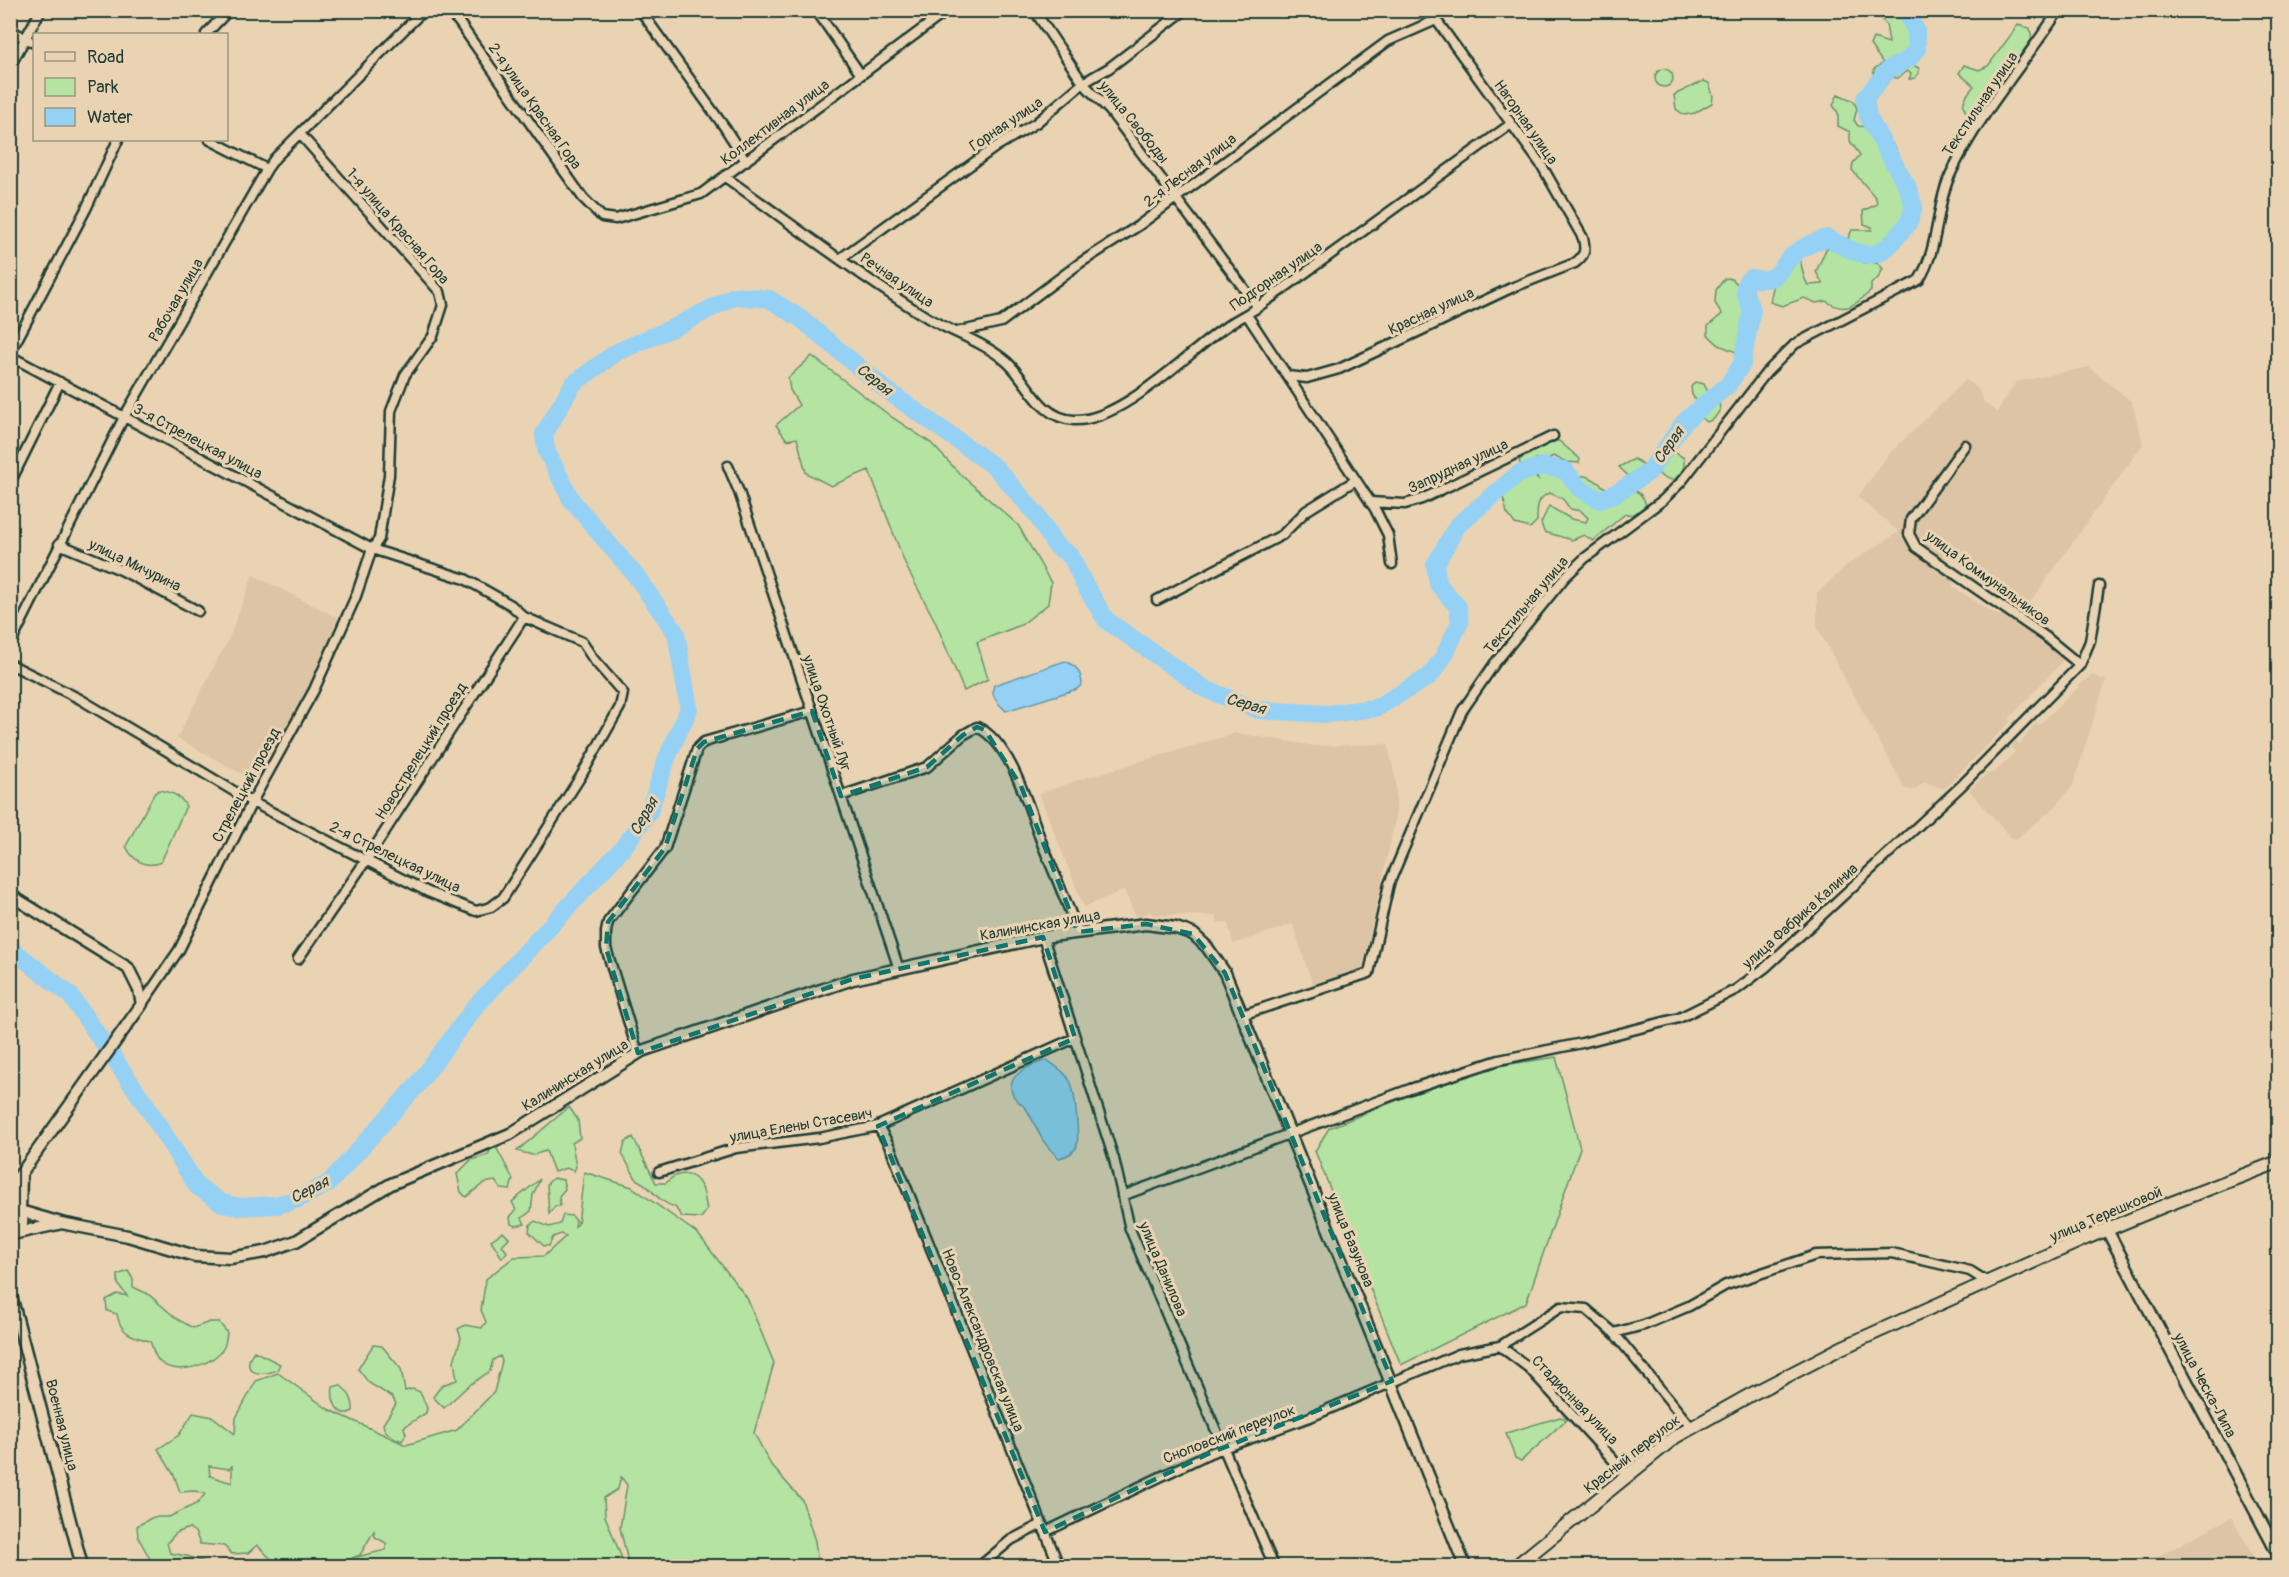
<svg xmlns="http://www.w3.org/2000/svg" width="2289" height="1577" font-family="Pangolin,sans-serif">
<style>
.built{fill:#dcc4a4}
.green{fill:#b4e3a2;stroke:#6a906b;stroke-width:1.5;fill-rule:evenodd}
.water{fill:#94d1f5;stroke:#6596a8;stroke-width:1.5}
.lines{fill:none;stroke-linecap:round;stroke-linejoin:round}
.river{stroke:#94d1f5;stroke-width:18}
.minor-casing{stroke:#1f3d34;stroke-width:13}
.tertiary-casing{stroke:#1f3d34;stroke-width:15}
.secondary-casing{stroke:#1f3d34;stroke-width:16}
.minor{stroke:#ead3b3;stroke-width:8}
.tertiary{stroke:#ead3b3;stroke-width:10}
.secondary{stroke:#ead3b3;stroke-width:12}
.marked{fill:#0f766e;fill-opacity:0.2;stroke:#0f766e;stroke-width:4.5;stroke-dasharray:12 8;stroke-linejoin:round}
.labels{text-anchor:middle;stroke-width:6;stroke-linejoin:round;paint-order:stroke}
.street-label{font-size:15px;fill:#1f3d34;stroke:#ead3b3}
.water-label{font-size:16px;font-style:italic;fill:#25443e;stroke:#ead3b3}
</style>
<rect width="100%" height="100%" fill="#ead3b3"/>
<filter id="ink" filterUnits="userSpaceOnUse"><feTurbulence type="fractalNoise" baseFrequency=".0167" numOctaves="2"/><feDisplacementMap in="SourceGraphic" scale="12" xChannelSelector="R" yChannelSelector="G"/><feConvolveMatrix kernelMatrix="1 2 1 2 8 2 1 2 1" color-interpolation-filters="sRGB"/></filter>
<g filter="url(#ink)">
<path class="built" d="M2089,367L2132,402L2143,444L2026,608L1949,555L1945,561L1957,577L1952,586L1999,616L2005,612L2065,658L2009,719L2011,721L1944,789L1925,782L1913,790L1905,789L1817,627V593L1850,563L1899,532L1858,497L1888,455L1966,380L1978,389L1984,403L1997,412L2016,382Z
M253,575L338,618L308,690L256,782L177,738L229,638Z
M2091,675L2106,680L2073,785L2055,807L2014,841L1969,790L1987,774L1995,772L2015,752L2011,747L2016,741L2020,744L2036,723L2039,725Z
M1236,733L1316,746L1388,744L1396,782V816L1362,972L1313,986L1293,924L1233,944L1228,923L1217,922L1216,916L1153,915L1151,912L1136,917L1124,890L1084,907L1039,794L1078,780Z
M2232,1517L2258,1566H2140Z"/>
<path class="green" d="M1876,11H1899L1907,26L1914,25L1918,38L1909,45L1908,55L1901,60L1919,68V73L1915,78L1909,79L1911,74L1907,71L1898,78L1890,77L1881,86L1873,79L1874,69L1883,63L1870,45L1873,38L1889,43L1886,24L1876,14Z
M2018,25L2030,28L2032,39L2007,77L1973,118C1957,108 1964,97 1974,86L1959,73L1964,65L1979,70L1988,66Z
M1655 78a9 9 0 1 1 18 0a9 9 0 1 1-18 0Z
M1703,81L1709,83L1713,96L1712,103L1695,113L1684,115L1676,109L1674,95Z
M1838,94L1854,101L1857,109L1854,120L1858,126L1880,128L1883,144L1892,143L1896,149L1899,177L1906,182C1905,194 1912,203 1908,215C1905,225 1894,233 1885,239C1871,248 1861,263 1848,238L1852,230H1872V227L1864,224L1863,211L1877,204L1876,198L1852,170L1853,163L1860,155L1850,141V132L1838,126V113L1833,105Z
M1831,246L1856,256L1864,263L1868,261L1879,264L1883,269L1878,278L1871,284V291C1856,304 1846,315 1826,301L1816,303L1804,298L1782,306L1770,302L1779,259L1788,249L1799,255C1803,266 1801,275 1808,285L1823,284L1816,272L1826,249Z
M1729,278C1741,284 1742,290 1743,303L1749,310L1744,345L1736,352L1719,345L1708,335V326L1722,314L1715,303L1716,290L1724,279Z
M812,356L893,418L931,443L960,474L1018,525L1051,583L1048,604L1021,625L977,642L988,679L964,691L935,621L906,566L869,470L831,486L806,473L797,438L787,440L776,425L799,405L790,390L788,378Z
M1695,382L1704,384L1709,394L1719,401L1720,410L1714,419L1707,422L1699,416L1696,408L1699,404L1692,395L1691,387Z
M1552,441H1559L1580,459L1579,463L1567,462L1553,456L1548,459H1536L1527,468L1521,467L1519,460Z
M1669,453H1676L1684,458C1685,470 1682,475 1672,480L1662,477L1655,470Z
M1634,459L1653,470L1650,476L1637,484L1619,467Z
M1542,463L1568,478C1598,469 1596,490 1624,496L1627,489C1637,488 1645,497 1646,507L1640,515L1625,514L1593,541L1584,535L1572,540L1544,532L1541,523L1549,506L1571,519L1586,522L1588,518L1581,511L1570,509L1563,499L1550,493C1537,497 1537,508 1537,521L1530,528L1515,524L1507,513L1503,497L1502,488L1508,477L1524,471L1538,479L1534,471L1537,464Z
M159,790C171,792 180,795 186,806L161,862C146,869 132,860 126,846L154,794Z
M1556,1057L1580,1148L1526,1303L1401,1365L1315,1151L1329,1128L1422,1090L1486,1068Z
M569,1107L578,1120L580,1138L572,1143L576,1167L574,1171L566,1168L554,1172L546,1151L532,1155L517,1151Z
M633,1137L656,1183H666C676,1172 693,1170 701,1186C705,1192 705,1202 707,1210L701,1218L682,1217L675,1207C656,1202 649,1183 637,1180L622,1154L625,1142Z
M496,1147L513,1179L510,1190L501,1189L495,1181L484,1183L466,1197L461,1192L457,1174L471,1160L488,1155L490,1150Z
M584,1172L632,1187L698,1234L747,1298L774,1363L754,1433L771,1465L802,1500L815,1541L818,1566H629L620,1528L627,1485L621,1477L618,1489L604,1498L605,1516L625,1566H329L275,1563L257,1545L248,1553L232,1554L224,1546L200,1544L195,1532L189,1528L176,1533L167,1543L170,1553L187,1556L216,1566H154L138,1537L137,1526L153,1517H169L198,1503L205,1494L195,1491L180,1492L174,1475L158,1449L179,1435L193,1413L213,1417L235,1434L236,1418L256,1381L278,1373L328,1409L406,1445L457,1430L494,1392L502,1361L500,1356L493,1360L490,1371L468,1386L444,1408L433,1397L442,1385L457,1380L454,1361L461,1338L458,1329L465,1325L482,1328L486,1322L481,1310L486,1279L514,1257L544,1256L566,1236L561,1234L553,1237L549,1246H544L529,1232L530,1225L535,1221L549,1227L560,1224L563,1215L572,1216L576,1221L575,1226L578,1224ZM209,1466L229,1469L232,1466V1483L210,1476ZM374,1531L375,1537L386,1543V1550L352,1558L360,1555Z
M553,1178L563,1180L565,1189L559,1196L560,1206H555L549,1214L547,1184Z
M540,1179L533,1195L531,1211L522,1218L525,1224L516,1226L511,1224L510,1217L516,1210L512,1202Z
M503,1232L509,1238L502,1245L507,1252L502,1258L491,1240Z
M128,1271L133,1279V1287L148,1294L177,1319L193,1328L210,1322H219L227,1333C226,1338 226,1343 224,1347C214,1365 176,1377 160,1362C154,1357 153,1348 150,1341C133,1337 120,1334 117,1314L107,1311L106,1300L117,1294L127,1296L118,1284V1275Z
M373,1345L382,1346L401,1369L405,1391L413,1389L420,1392L427,1408L426,1413L404,1427L406,1434L402,1441C393,1437 384,1434 383,1424L396,1404L392,1397L369,1383L358,1369Z
M254,1351L280,1364L277,1370C259,1378 239,1372 254,1351Z
M340,1385C349,1392 354,1400 353,1411C337,1420 331,1399 333,1387Z
M1560,1417L1567,1419L1521,1461L1515,1458L1506,1433Z"/>
<path class="water" d="M1065,661C1076,666 1081,671 1082,684L1077,689L1006,711C998,703 990,697 994,685Z
M1047,1060C1056,1067 1066,1072 1071,1083C1075,1092 1079,1134 1077,1145C1075,1153 1067,1156 1059,1158C1038,1139 1041,1134 1028,1112C1025,1105 1016,1102 1013,1095C1003,1075 1033,1064 1047,1060Z"/>
<g class="lines">
<path class="river" d="M10,948L70,995L146,1105L197,1186L222,1203L239,1207L277,1205L298,1199L329,1183L418,1084L475,1007L622,849L649,812L667,758L689,709L676,633L636,576L572,501L546,450L544,434L573,384L617,352L677,326L735,296L769,299L800,318L885,389L995,467L1036,514L1055,545L1071,556L1083,582L1106,620L1205,689L1258,710L1327,714L1376,708L1430,676L1444,656L1460,622L1458,607L1438,584L1435,565L1457,526L1518,474L1543,466L1565,470L1579,488L1600,500L1618,492L1649,472L1685,421L1728,385L1742,364L1752,310C1749,299 1741,294 1747,281L1752,278C1779,284 1777,270 1793,255C1803,246 1814,242 1827,238L1853,251L1866,255L1879,253L1888,247L1908,224L1914,207L1908,188L1868,117L1865,98L1888,70L1909,59L1917,49L1916,30L1904,10"/>
<g class="minor-casing">
<path id="minor" d="M446,10L458,21L583,198L602,217L616,219L701,194L948,10
M640,10L725,128L746,161
M816,10L861,75
M1034,10L1083,83L1110,111L1258,307
M10,30L34,43
M206,34L229,10
M10,66L41,10
M210,140L267,169
M725,177C792,224 858,275 928,318C953,333 984,342 1007,362C1029,382 1039,418 1074,420C1122,422 1189,351 1227,326C1237,319 1248,314 1258,307L1511,124
M841,258L997,146L1036,123L1083,83L1109,68L1185,10
M1247,315L1375,509L1388,535L1392,564
M957,332L1001,322L1080,263L1138,226L1369,55L1388,41L1436,20
M10,353L86,209L118,140
M10,356L372,549L465,579L511,605L524,617L582,642L594,660L623,693L620,707L581,776L503,898L491,907L476,911L428,892L252,802L80,699L10,664
M1287,376L1307,378L1339,369L1511,288L1575,263C1585,255 1586,251 1583,238L1542,166L1429,10
M1965,445L1911,519L1909,534L1916,547L2046,637L2080,665
M728,466L739,492L899,969
M10,483L60,382
M1370,502L1405,504L1422,499L1553,436
M59,544L121,570L198,611
M1157,600L1282,535L1306,511L1356,480
M10,645L124,417L267,169L275,158L424,10
M841,796L927,767L963,735L977,727C1012,742 1030,813 1043,846C1055,875 1067,903 1078,932
M1043,937L1114,1159L1130,1229L1274,1566
M298,959L367,859L524,617
M142,1004L179,950L252,802L314,690L356,596L372,549L379,539L389,475L391,411L405,375L433,336L443,305L440,292L300,134
M1242,1015L1369,973L1389,884L1462,711L1495,663L1566,576L1585,558L1663,500L1681,482L1766,373L1795,344L1919,280C1940,247 1935,205 1952,171C1980,113 2024,64 2059,10
M638,1053L606,948V932L608,922L665,848L697,749L704,742L812,711
M878,1126L890,1147L1059,1566
M659,1172L736,1148L819,1138L878,1126L1075,1038
M1122,1196L1410,1089L1499,1060L1582,1043L1679,1018L1737,989L1766,967L1961,786L2080,665L2090,641L2099,586
M1614,1333L1691,1427
M1500,1346L1529,1368L1627,1475
M1045,1532L1210,1453L1310,1417L1459,1354L1500,1346L1561,1307L1586,1309L1614,1333L1644,1325L1689,1306L1726,1285L1816,1255L1892,1253L1970,1271L1989,1283
M980,1566L1011,1540L1042,1524"/>
</g>
<g class="tertiary-casing">
<path id="tertiary" d="M10,895L128,968L139,990L142,1004L10,1189
M21,1176L20,1211L61,1223L128,1236L195,1256L230,1258L265,1252L296,1241L391,1184L510,1134L642,1051L853,979L1043,937L1146,924L1176,928L1193,934L1207,947L1225,973L1465,1566
M10,1205L20,1211C25,1222 22,1231 10,1236
M2107,1230L2278,1554
M17,1233L58,1224
M10,1292L82,1566"/>
</g>
<g class="secondary-casing">
<path id="secondary" d="M1516,1566L1675,1437L1750,1395L1841,1348L2086,1238L2161,1207L2278,1162"/>
</g>
<use href="#minor" class="minor"/>
<use href="#tertiary" class="tertiary"/>
<use href="#secondary" class="secondary"/>
</g>
</g>
<path class="marked" d="M812,711L841,796L927,767L963,735L977,727L985,730L1021,786L1078,932L1146,924L1193,934L1225,973L1392,1381L1210,1453L1045,1532L878,1126L1075,1038L1043,937L853,979L638,1053L606,948L608,922L665,848L697,749L704,742Z"/>
<g class="labels">
<g class="street-label">
<text transform="translate(1980 104) rotate(-56)" y="5">Текстильная улица</text>
<text transform="translate(535 106) rotate(55)" y="5">2-я улица Красная Гора</text>
<text transform="translate(775 122) rotate(-37)" y="5">Коллективная улица</text>
<text transform="translate(1134 122) rotate(51)" y="5">улица Свободы</text>
<text transform="translate(1526 122) rotate(55)" y="5">Нагорная улица</text>
<text transform="translate(1006 124) rotate(-34)" y="5">Горная улица</text>
<text transform="translate(1190 170) rotate(-37)" y="5">2-я Лесная улица</text>
<text transform="translate(398 226) rotate(49)" y="5">1-я улица Красная Гора</text>
<text transform="translate(1276 276) rotate(-35)" y="5">Подгорная улица</text>
<text transform="translate(897 280) rotate(34)" y="5">Речная улица</text>
<text transform="translate(176 300) rotate(-60)" y="5">Рабочая улица</text>
<text transform="translate(1431 311) rotate(-25)" y="5">Красная улица</text>
<text transform="translate(198 441) rotate(28)" y="5">3-я Стрелецкая улица</text>
<text transform="translate(1458 466) rotate(-25)" y="5">Запрудная улица</text>
<text transform="translate(135 565) rotate(26)" y="5">улица Мичурина</text>
<text transform="translate(1988 578) rotate(36)" y="5">улица Коммунальников</text>
<text transform="translate(1526 605) rotate(-50)" y="5">Текстильная улица</text>
<text transform="translate(827 713) rotate(71)" y="5">улица Охотный Луг</text>
<text transform="translate(421 751) rotate(-58)" y="5">Новострелецкий проезд</text>
<text transform="translate(246 785) rotate(-62)" y="5">Стрелецкий проезд</text>
<text transform="translate(395 857) rotate(26)" y="5">2-я Стрелецкая улица</text>
<text transform="translate(1800 916) rotate(-42)" y="5">улица Фабрика Калиниа</text>
<text transform="translate(1040 925) rotate(-10)" y="5">Калининская улица</text>
<text transform="translate(575 1075) rotate(-32)" y="5">Калининская улица</text>
<text transform="translate(801 1125) rotate(-10)" y="5">улица Елены Стасевич</text>
<text transform="translate(2106 1214) rotate(-23)" y="5">улица Терешковой</text>
<text transform="translate(1351 1240) rotate(68)" y="5">улица Базунова</text>
<text transform="translate(1163 1269) rotate(67)" y="5">улица Данилова</text>
<text transform="translate(983 1340) rotate(68)" y="5">Ново-Александровская улица</text>
<text transform="translate(2205 1385) rotate(62)" y="5">улица Ческа-Липа</text>
<text transform="translate(1575 1400) rotate(46)" y="5">Стадионная улица</text>
<text transform="translate(62 1425) rotate(76)" y="5">Военная улица</text>
<text transform="translate(1229 1434) rotate(-21)" y="5">Сноповский переулок</text>
<text transform="translate(1632 1454) rotate(-38)" y="5">Красный переулок</text>
</g>
<g class="water-label">
<text transform="translate(875 379) rotate(39)" y="6">Серая</text>
<text transform="translate(1668 445) rotate(-55)" y="6">Серая</text>
<text transform="translate(1246 703) rotate(16)" y="6">Серая</text>
<text transform="translate(643 816) rotate(-60)" y="6">Серая</text>
<text transform="translate(309 1189) rotate(-27)" y="6">Серая</text>
</g>
</g>
<rect width="2289" height="1577" fill="none" stroke="#ead3b3" stroke-width="36"/>
<rect x="18" y="18" width="2253" height="1541" fill="none" stroke="#1f3d34" stroke-width="2" filter="url(#ink)"/>
<rect x="33" y="33" width="195" height="108" fill="#ead3b3" stroke="#999780" stroke-width="1.5"/>
<rect x="45" y="52" width="30" height="9" fill="#ead3b3" stroke="#999780" stroke-width="1.5"/>
<text x="87" y="63" font-size="18" fill="#1f3d34">Road</text>
<rect x="45" y="78" width="30" height="18" fill="#b4e3a2" stroke="#999780" stroke-width="1.5"/>
<text x="87" y="93" font-size="18" fill="#1f3d34">Park</text>
<rect x="45" y="108" width="30" height="18" fill="#94d1f5" stroke="#999780" stroke-width="1.5"/>
<text x="87" y="123" font-size="18" fill="#1f3d34">Water</text>
</svg>
